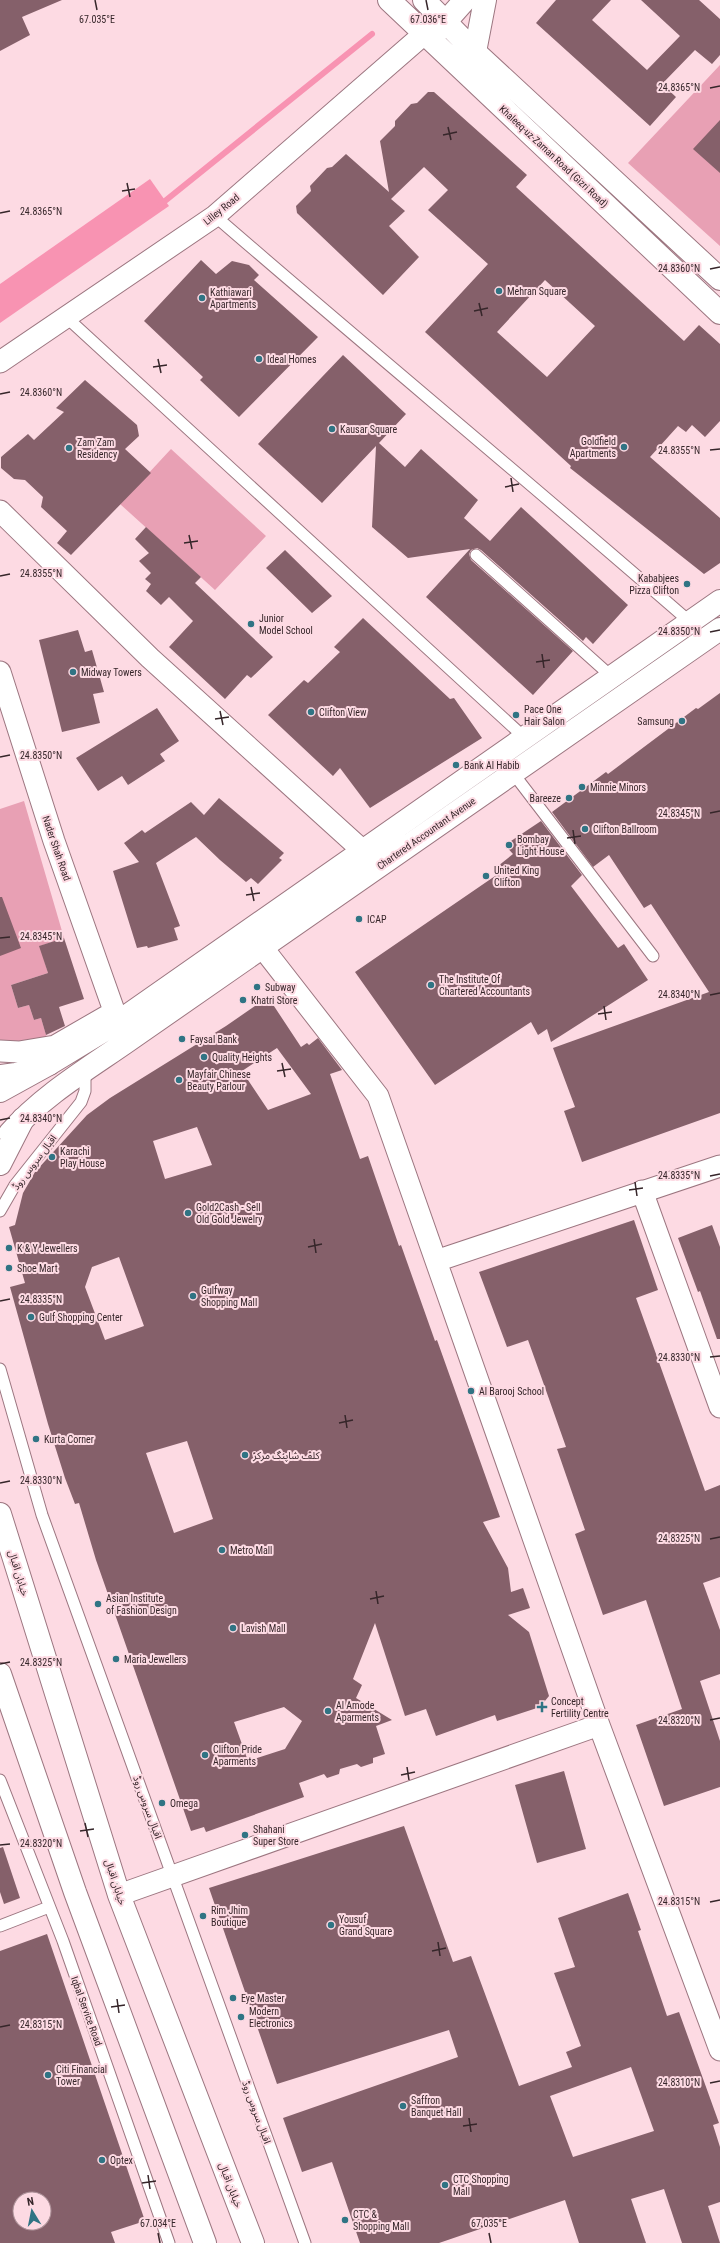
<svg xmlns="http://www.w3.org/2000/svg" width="720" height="2243" font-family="'Roboto Condensed','Noto Sans Arabic',sans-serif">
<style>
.green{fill:#e8a0b4}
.water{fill:#f893b2}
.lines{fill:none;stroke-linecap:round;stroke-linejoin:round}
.stream{stroke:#f893b2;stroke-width:6}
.building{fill:#85606a;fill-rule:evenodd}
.lane-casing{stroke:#9c7680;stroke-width:13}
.street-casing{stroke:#9c7680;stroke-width:23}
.secondary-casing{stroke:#9c7680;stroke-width:24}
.primary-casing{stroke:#9c7680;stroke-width:24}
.lane{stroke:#fff;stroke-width:11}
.street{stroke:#fff;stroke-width:21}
.secondary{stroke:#fff;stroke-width:22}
.primary{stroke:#fff;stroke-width:22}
.ticks{fill:none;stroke:#36262a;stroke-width:1.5}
.poi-dot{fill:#307484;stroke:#fddae3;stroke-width:1.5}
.labels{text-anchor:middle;stroke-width:4;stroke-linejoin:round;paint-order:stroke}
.street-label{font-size:10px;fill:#36262a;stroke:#fddae3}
.poi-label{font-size:10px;fill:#36262a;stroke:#fddae3;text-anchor:start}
.ticks-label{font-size:10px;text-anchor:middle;fill:#36262a;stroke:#fddae3;stroke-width:4;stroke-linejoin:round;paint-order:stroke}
</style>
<rect width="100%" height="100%" fill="#fddae3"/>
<path class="green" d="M720,65V246L628,163Z
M171,449L266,536L215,590L120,504Z
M24,801L64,938L40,946L48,973L11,985L18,1008L29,1005L34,1020L41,1018L47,1038L28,1043H0V809Z"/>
<path class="water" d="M150,179L169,206L0,323V284Z"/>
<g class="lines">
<path class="stream" d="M160,205L372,34"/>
</g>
<path class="building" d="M0,0H62L22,17L30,35L0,51Z
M556,0H611L592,20L647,70L680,36L641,0H699L720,19V55L712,64L695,50L662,84L676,97L650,126L536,23Z
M428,92H434L527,175L516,187L684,341L699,325L720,344V421L705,437L692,425L686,432L678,426L650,457L720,518V563L704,574L570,468L571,466L425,332L488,264L428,210L448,190L424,167L391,199L405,211L389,226L419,257L383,295L297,213L296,206L311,191L310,186L327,168L332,167L346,154L389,192L380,141L395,126V121L411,104L417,103ZM545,280L595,326L547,377L497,332Z
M720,120V173L693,149Z
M201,260L216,274L232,261L249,265L259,275L254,280L318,337L239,417L200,380L203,377L144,321Z
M343,355L406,414L379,443L405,467L421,449L478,500L464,518L490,541L521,507L628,605L593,644L586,637L583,641L481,550L477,548L471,550L469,554L471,560L573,651L533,695L426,597L470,549L408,558L372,527L376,446L322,503L258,444Z
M85,380L137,425L139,436L125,449L151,473L71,555L57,543L67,531L41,507L43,497L25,480L14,479L1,468V457L28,434L34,440L64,412L56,408Z
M146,527L201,577L195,583L273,657L251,678L247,675L225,699L169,647L193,621L169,597L161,605L146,591L151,584L145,579L151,573L139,561L149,553L135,539Z
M285,550L332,596L312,613L266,568Z
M363,618L450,699L454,698L482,738L370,808L340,768L333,776L268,715L304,680L308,683L340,652L334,647Z
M78,630L85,652L92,650L104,692L93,694L100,723L62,732L39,640Z
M720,693V1113L582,1162L564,1111L575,1107L553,1048L709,992L651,904L644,908L609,855L593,867L552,812L606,772L608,774L696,708L698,709Z
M157,708L179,741L160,754L165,761L128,785L122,776L98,791L76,758Z
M219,798L284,853L279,858L282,860L258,884L251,878L246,882L220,860L196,837L156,863L180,926L174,928L178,940L148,948L147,946L137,948L113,871L139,862L124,843L142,830L145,833L191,802L204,815Z
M541,821L582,875L571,886L618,948L624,944L648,980L551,1042L547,1029L538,1035L531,1022L435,1085L355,972L498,874L493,870L513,854L505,845Z
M0,897H2L21,948L0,956Z
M64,938L84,999L59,1007L65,1026L46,1035L41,1018L34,1020L29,1005L18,1008L11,985L48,973L39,946Z
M268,997L301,1047L307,1043L309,1045L318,1038L342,1070L330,1074L360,1159L368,1156L399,1246L401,1245L435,1341L437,1340L500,1517L483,1522L508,1568L511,1592L523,1588L530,1608L508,1615L529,1632L549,1696L540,1707L497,1721L495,1715L436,1736L426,1709L405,1716L375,1623L353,1679L362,1685L356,1698L392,1720L376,1726L385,1754L373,1758V1763L361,1767L357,1764L340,1769L339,1774L327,1778L324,1774L299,1783L304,1797L206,1832L204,1827L191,1831L96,1560L79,1503L75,1504L65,1478L48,1424L10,1287L25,1283L9,1227L15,1225L23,1193L35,1172L87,1115L110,1098L226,1026ZM277,1048L311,1094L268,1110L242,1071ZM197,1127L212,1165L165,1179L153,1141ZM119,1257L144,1326L105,1340L85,1287L92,1267ZM187,1441L213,1519L174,1533L146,1453ZM284,1707L302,1721L285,1749L248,1761L234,1722Z
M634,1220L658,1290L636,1298L705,1491L720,1485V1577L703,1583L720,1630V1674L700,1681L720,1741V1787L664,1806L636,1725L682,1709L646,1600L603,1615L575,1534L585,1530L557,1449L566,1447L543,1382L528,1340L507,1347L479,1272Z
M712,1225L720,1247V1339H717L700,1291L698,1292L678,1238Z
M564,1771L586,1849L537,1863L515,1785Z
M404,1826L453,1962L471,1956L519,2086L572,2067L566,2052L581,2046L554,1973L575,1967L558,1918L628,1893L641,1930L638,1931L667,2016L679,2012L719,2123L713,2125L720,2147V2202L708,2206L720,2243H682L664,2189L631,2199L646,2243H579L565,2200L439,2243H360L332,2162L302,2172L283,2118L458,2057L449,2030L277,2084L209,1888ZM631,2067L654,2131L573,2157L550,2096Z
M3,1847L20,1898L4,1904L0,1892V1848Z
M47,1934L145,2221L111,2232L115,2243H0V1951ZM20,2199H44V2223H20Z"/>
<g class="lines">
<g class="lane-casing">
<path id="lane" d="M215,216C372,352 533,485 690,622
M65,316L525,738
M476,555L612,677
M513,773L653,956
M0,1211L15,1185L81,1102L85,1091V1071
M0,1369L42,1515L305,2243
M0,1780L63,1941L169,2243
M0,1926L49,1907"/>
</g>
<g class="street-casing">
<path id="street" d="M0,362L215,216L424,34
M0,511L150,658L362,850
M0,672L54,841L118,1022
M262,947L378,1096L599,1725L720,2050
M0,1051L19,1052L55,1046L114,1012
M642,1191L720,1407
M436,1261L720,1166
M119,1895L599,1725"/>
</g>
<g class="secondary-casing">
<path id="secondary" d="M433,36L465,0
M475,52L485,0
M0,1091L49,1064L118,1022L720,601
M10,1133C44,1094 91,1067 132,1038L720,629"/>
</g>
<g class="primary-casing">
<path id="primary" d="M389,0L720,313
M424,0L475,52L720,279
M0,1076L16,1074L49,1064
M0,1164L23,1119
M0,1514L119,1895L253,2243
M0,1674L75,1892L205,2243"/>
</g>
<use href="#lane" class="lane"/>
<use href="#street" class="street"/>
<use href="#secondary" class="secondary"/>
<use href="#primary" class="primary"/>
</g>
<path class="ticks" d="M95,0L97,10M426,0L428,10M710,88L720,86M448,127L451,140M443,135L457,132M127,183L130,197M122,191L135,189M0,213L10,211M710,269L720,267M479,303L482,316M474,311L488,308M158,359L161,373M153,367L167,365M0,394L10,392M710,450L720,449M511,478L513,492M505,487L519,484M189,535L192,549M184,543L198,541M0,576L10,574M710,632L720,630M542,654L544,668M536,662L550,660M220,711L223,725M215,719L229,717M0,757L10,755M710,813L720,811M573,830L575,844M567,838L581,836M251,887L254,901M246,895L260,893M0,938L10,937M710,995L720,993M604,1006L606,1020M598,1014L612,1012M282,1063L285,1077M277,1071L291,1069M0,1120L10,1118M710,1176L720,1174M635,1182L637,1196M629,1190L643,1188M314,1239L316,1253M308,1247L322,1244M0,1301L10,1299M710,1357L720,1356M345,1415L347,1428M339,1423L353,1420M0,1483L10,1481M710,1539L720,1537M376,1591L378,1604M370,1599L384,1596M0,1664L10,1662M710,1720L720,1718M407,1767L409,1780M401,1775L415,1772M85,1823L88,1837M80,1831L94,1829M0,1845L10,1844M710,1902L720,1900M438,1942L440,1956M432,1951L446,1948M117,1999L119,2013M111,2007L125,2005M0,2027L10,2025M710,2083L720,2081M469,2118L471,2132M463,2126L477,2124M148,2175L150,2189M142,2183L156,2181M158,2233L160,2243M489,2233L491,2243"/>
<g class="poi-dot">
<circle cx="499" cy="291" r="4"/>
<circle cx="202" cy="298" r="4"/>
<circle cx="259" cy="359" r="4"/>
<circle cx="332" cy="429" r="4"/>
<circle cx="624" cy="447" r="4"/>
<circle cx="69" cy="448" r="4"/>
<circle cx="687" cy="584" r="4"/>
<circle cx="251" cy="624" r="4"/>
<circle cx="73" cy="672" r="4"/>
<circle cx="311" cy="712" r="4"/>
<circle cx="516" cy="715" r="4"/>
<circle cx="682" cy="721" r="4"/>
<circle cx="456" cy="765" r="4"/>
<circle cx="582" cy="787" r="4"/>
<circle cx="569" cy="798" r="4"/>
<circle cx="585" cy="829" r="4"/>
<circle cx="509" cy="845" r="4"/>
<circle cx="486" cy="876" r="4"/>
<circle cx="359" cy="919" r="4"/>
<circle cx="431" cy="985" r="4"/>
<circle cx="257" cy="987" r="4"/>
<circle cx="243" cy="1000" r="4"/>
<circle cx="182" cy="1039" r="4"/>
<circle cx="204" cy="1057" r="4"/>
<circle cx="179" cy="1080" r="4"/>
<circle cx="52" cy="1157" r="4"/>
<circle cx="188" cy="1213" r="4"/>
<circle cx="9" cy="1248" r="4"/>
<circle cx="9" cy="1268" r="4"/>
<circle cx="193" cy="1296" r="4"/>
<circle cx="31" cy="1317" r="4"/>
<circle cx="471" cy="1391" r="4"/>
<circle cx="36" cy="1439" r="4"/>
<circle cx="245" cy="1455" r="4"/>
<circle cx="222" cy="1550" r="4"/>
<circle cx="98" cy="1604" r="4"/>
<circle cx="233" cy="1628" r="4"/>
<circle cx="116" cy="1659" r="4"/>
<path d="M540 1701h4v4h4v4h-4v4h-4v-4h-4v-4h4z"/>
<circle cx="328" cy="1711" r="4"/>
<circle cx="205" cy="1755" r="4"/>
<circle cx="162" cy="1803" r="4"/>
<circle cx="245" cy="1835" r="4"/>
<circle cx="203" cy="1916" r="4"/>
<circle cx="331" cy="1925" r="4"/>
<circle cx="233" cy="1998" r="4"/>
<circle cx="241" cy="2017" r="4"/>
<circle cx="48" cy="2075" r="4"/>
<circle cx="403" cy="2106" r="4"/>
<circle cx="102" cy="2160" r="4"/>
<circle cx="445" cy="2185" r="4"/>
<circle cx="345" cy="2220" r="4"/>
</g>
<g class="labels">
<g class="street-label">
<text transform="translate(554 156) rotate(43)" y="4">Khaleeq-uz-Zaman Road (Gizri Road)</text>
<text transform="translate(221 209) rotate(-39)" y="4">Lilley Road</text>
<text transform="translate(426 833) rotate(-35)" y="4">Chartered Accountant Avenue</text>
<text transform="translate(57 848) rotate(71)" y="4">Nader Shah Road</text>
<text transform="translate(34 1162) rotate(-53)" y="4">اقبال سروس روڈ</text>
<text transform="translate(19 1573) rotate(73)" y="4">خیابان اقبال</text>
<text transform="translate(148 1807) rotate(70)" y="4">اقبال سروس روڈ</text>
<text transform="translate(116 1882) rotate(72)" y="4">خیابان اقبال</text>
<text transform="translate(87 2011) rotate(70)" y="4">Iqbal Service Road</text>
<text transform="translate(257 2112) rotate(70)" y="4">اقبال سروس روڈ</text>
<text transform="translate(231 2185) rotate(69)" y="4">خیابان اقبال</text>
</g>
<g class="poi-label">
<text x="507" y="295">Mehran Square</text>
<text x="210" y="296">Kathiawari<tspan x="210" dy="12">Apartments</tspan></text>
<text x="267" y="363">Ideal Homes</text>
<text x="340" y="433">Kausar Square</text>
<text x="616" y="445" text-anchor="end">Goldfield<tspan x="616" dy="12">Apartments</tspan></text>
<text x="77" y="446">Zam Zam<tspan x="77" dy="12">Residency</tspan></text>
<text x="679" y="582" text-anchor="end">Kababjees<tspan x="679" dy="12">Pizza Clifton</tspan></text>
<text x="259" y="622">Junior<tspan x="259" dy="12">Model School</tspan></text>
<text x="81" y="676">Midway Towers</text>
<text x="524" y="713">Pace One<tspan x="524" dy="12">Hair Salon</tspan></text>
<text x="319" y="716">Clifton View</text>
<text x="674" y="725" text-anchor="end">Samsung</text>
<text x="464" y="769">Bank Al Habib</text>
<text x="590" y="791">Minnie Minors</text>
<text x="561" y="802" text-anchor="end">Bareeze</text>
<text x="593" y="833">Clifton Ballroom</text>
<text x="517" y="843">Bombay<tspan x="517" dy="12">Light House</tspan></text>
<text x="494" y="874">United King<tspan x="494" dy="12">Clifton</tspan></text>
<text x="367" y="923">ICAP</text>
<text x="439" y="983">The Institute Of<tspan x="439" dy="12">Chartered Accountants</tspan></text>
<text x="265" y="991">Subway</text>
<text x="251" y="1004">Khatri Store</text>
<text x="190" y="1043">Faysal Bank</text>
<text x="212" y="1061">Quality Heights</text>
<text x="187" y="1078">Mayfair Chinese<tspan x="187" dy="12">Beauty Parlour</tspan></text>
<text x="60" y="1155">Karachi<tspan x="60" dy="12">Play House</tspan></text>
<text x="196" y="1211">Gold2Cash - Sell<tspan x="196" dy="12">Old Gold Jewelry</tspan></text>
<text x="17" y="1252">K &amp; Y Jewellers</text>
<text x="17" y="1272">Shoe Mart</text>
<text x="201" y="1294">Gulfway<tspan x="201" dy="12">Shopping Mall</tspan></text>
<text x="39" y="1321">Gulf Shopping Center</text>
<text x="479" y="1395">Al Barooj School</text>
<text x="44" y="1443">Kurta Corner</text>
<text x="253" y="1459">کلف شاپنگ مرکز</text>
<text x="230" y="1554">Metro Mall</text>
<text x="106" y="1602">Asian Institute<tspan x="106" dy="12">of Fashion Design</tspan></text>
<text x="241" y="1632">Lavish Mall</text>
<text x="124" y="1663">Maria Jewellers</text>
<text x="551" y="1705">Concept<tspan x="551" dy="12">Fertility Centre</tspan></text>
<text x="336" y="1709">Al Amode<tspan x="336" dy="12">Aparments</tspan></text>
<text x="213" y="1753">Clifton Pride<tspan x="213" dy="12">Aparments</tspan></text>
<text x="170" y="1807">Omega</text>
<text x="253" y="1833">Shahani<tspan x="253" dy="12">Super Store</tspan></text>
<text x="211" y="1914">Rim Jhim<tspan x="211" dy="12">Boutique</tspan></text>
<text x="339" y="1923">Yousuf<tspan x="339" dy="12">Grand Square</tspan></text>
<text x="241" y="2002">Eye Master</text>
<text x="249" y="2015">Modern<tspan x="249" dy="12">Electronics</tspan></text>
<text x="56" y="2073">Citi Financial<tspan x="56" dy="12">Tower</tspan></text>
<text x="411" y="2104">Saffron<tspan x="411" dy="12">Banquet Hall</tspan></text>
<text x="110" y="2164">Optex</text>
<text x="453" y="2183">CTC Shopping<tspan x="453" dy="12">Mall</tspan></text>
<text x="353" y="2218">CTC &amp;<tspan x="353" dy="12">Shopping Mall</tspan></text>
</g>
</g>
<g class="ticks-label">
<text x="97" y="23">67.035°E</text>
<text x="428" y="23">67.036°E</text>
<text x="679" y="91">24.8365°N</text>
<text x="41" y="215">24.8365°N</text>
<text x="679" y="272">24.8360°N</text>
<text x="41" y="396">24.8360°N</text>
<text x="679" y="454">24.8355°N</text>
<text x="41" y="577">24.8355°N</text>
<text x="679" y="635">24.8350°N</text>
<text x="41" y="759">24.8350°N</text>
<text x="679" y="817">24.8345°N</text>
<text x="41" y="940">24.8345°N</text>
<text x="679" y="998">24.8340°N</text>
<text x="41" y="1122">24.8340°N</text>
<text x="679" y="1179">24.8335°N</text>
<text x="41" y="1303">24.8335°N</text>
<text x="679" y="1361">24.8330°N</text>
<text x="41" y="1484">24.8330°N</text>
<text x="679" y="1542">24.8325°N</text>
<text x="41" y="1666">24.8325°N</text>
<text x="679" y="1724">24.8320°N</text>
<text x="41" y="1847">24.8320°N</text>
<text x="679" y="1905">24.8315°N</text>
<text x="41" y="2028">24.8315°N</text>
<text x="679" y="2086">24.8310°N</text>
<text x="158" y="2227">67.034°E</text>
<text x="489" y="2227">67.035°E</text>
</g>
<g transform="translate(32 2211) rotate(350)"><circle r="19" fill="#fddae3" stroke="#ad9299"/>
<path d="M0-3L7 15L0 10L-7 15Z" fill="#307484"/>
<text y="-6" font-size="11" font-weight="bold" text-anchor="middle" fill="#36262a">N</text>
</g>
</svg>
